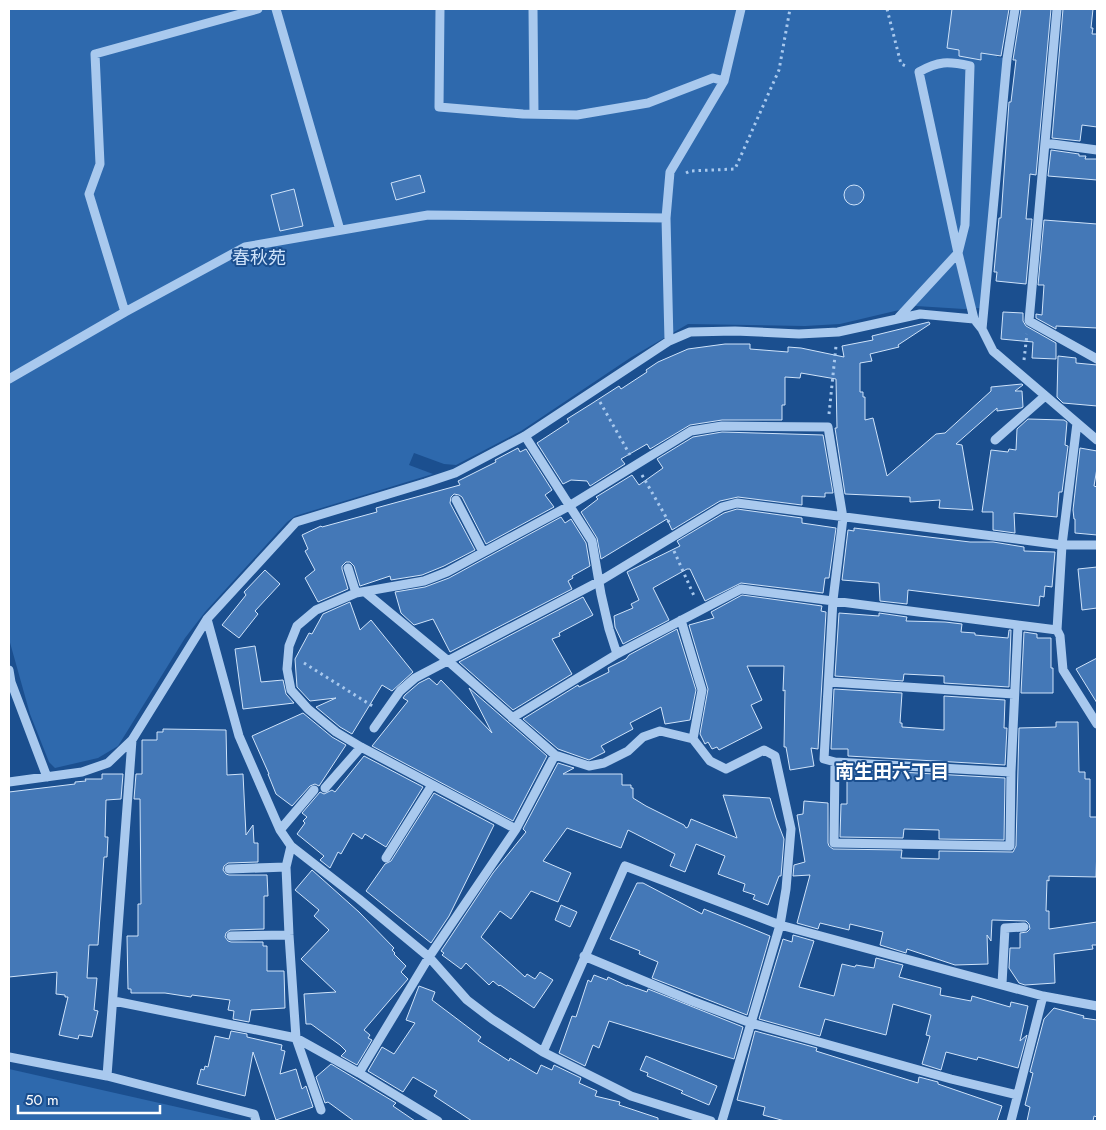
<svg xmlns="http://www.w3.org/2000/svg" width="1106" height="1130" font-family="Jost,'Noto Sans JP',sans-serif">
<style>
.green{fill:#2e69ad}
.building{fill:#4478b7;stroke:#cfe3fa}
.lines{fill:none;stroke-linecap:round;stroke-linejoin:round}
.path{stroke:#a9c9ee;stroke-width:3;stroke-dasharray:2.5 4;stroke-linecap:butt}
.minor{stroke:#a9c9ee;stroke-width:9}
.labels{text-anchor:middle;stroke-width:4;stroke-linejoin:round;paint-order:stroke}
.park-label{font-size:18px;fill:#cfe3fa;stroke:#1b4f8f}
.neighbourhood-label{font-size:19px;font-weight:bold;fill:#fff;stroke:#1b4f8f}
</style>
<rect width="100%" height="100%" fill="#1b4f8f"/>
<path class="green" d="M9,9H1004L997,57L1004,58L981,308L964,309L916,306L840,324L805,326L688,324L630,358L521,431L456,465L444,464L414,453L409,465L433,474L295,516L287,522L205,612L185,638L118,746L98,758L55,768L49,762L30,714L9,639Z
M9,1069L239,1121H9Z"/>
<path class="building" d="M952,9H1009L1001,56L981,53V60L959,56V50L947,48Z
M1021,9H1051L1036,175L1030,174L1026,219H1032L1026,284L996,281L997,272H994L999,218H1001L1009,102H1011L1016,60H1013Z
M1063,9H1093L1091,28H1093L1092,34H1097V127L1082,125L1080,141L1052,138Z
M1051,150L1079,154V156H1086L1085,159H1097V180L1048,176Z
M420,175L425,192L396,200L391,183Z
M844 195a10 10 0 1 1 20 0a10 10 0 1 1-20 0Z
M294,189L303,226L280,231L271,195Z
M1044,220L1097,224V328L1056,326V329L1036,318V314L1042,315L1044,285H1038Z
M1003,312L1023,313V321L1026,326L1056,343V359L1032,358L1033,342L1001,339Z
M929,322L930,324L898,345L899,347L870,354L872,361L860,363V392H863V397H865V420L873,418L887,476L936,434L945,433L991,391V387L1022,384L1023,385L1015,391H1022L1023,407L1021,408L997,411V408L956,444L962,445L973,510L939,508L940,500L910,502V497L845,494L835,428H837L836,379L801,373L800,378L785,377V405H782V420H722L690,425L650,449L647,444L621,459L625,464L590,486L587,481L571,480L563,484L537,443L569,422L567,419L591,404L619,386L621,389L647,372L646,370L658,362L688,349L725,344H750V349L788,352V347L801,348L844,357L842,346L873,340L872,336Z
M1058,356L1076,358V363L1097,365V406L1063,403L1057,397Z
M1028,419L1064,420L1067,422L1065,445L1068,446L1062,492H1059L1057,517L1014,513L1015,533L993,530V512H982L991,450L1008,452L1009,449L1016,450L1017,429Z
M722,432L823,435L833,493H825V497L802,496V505L738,497L720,501L672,530L667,519L601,559L597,538L581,512L598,499L596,497L632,475L639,485L663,468L657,459L693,437Z
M518,448L520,452L526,449L552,490L545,495L554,507L486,544L462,497L459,495L454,494L451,497L450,503L475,550L444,566L422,575L391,580L390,576L360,586L354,566L350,562H346L342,566V569L348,589L318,602L305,578L315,570L305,551L308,549L302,535L321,526L322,527L377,512L376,508L460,485L458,481L496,462L495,460Z
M1080,448L1097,451V468L1094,486L1097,487V535L1075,533V519H1074L1073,510Z
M737,509L802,518V523L836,528L829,578H825L823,593L741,583L705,601L690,569H687L653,588L669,620L623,644L615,627L614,616L633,608L631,604L639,600L627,572L680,546L677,541L724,513Z
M561,517L565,523L571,519L586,543L590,566L572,576L573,578L568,581L572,589L450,652L433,619L414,625L401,613L395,592L425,587L449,578Z
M854,528L970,542H993L1024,547V551L1055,552L1052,587L1045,586L1044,597L1040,596L1039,606L908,590L907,604L880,601L879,583L842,580L848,530L854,531Z
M1097,567V608L1082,610L1078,569Z
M265,570L280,584L255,611L258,614L239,638L222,625L246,595L244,592Z
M742,595L822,606L821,611L826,612L818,749L811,748L814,766L790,770L786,747H784L785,690L783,691L784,666H747L762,700L751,705L762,728L719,750L717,747L712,749L708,742L705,744L700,734L708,689L689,625L714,618L711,612Z
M583,597L593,615L559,633L560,636L552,639L572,674L513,710L459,662Z
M350,602L360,630L371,620L413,672L392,691L382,685L352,734L340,727L316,707L336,698L310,701L297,687L295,659L309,633L312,634L323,614Z
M839,613L879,616V613L907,617L906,621L945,622L962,624L961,632L975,633V635L1008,638L1009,630H1011L1009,687L944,683V676L904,674L903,681L835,676Z
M677,629L696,690L690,720L665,724L661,707L630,723L633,729L601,746L605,752L589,760L558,749L523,719L578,685L579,687L609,672L608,668L626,659L629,655Z
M1024,632L1037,634V638H1051V668H1053V693H1021Z
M255,646L261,682L283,680L286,694L294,703L243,709L235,649Z
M1097,658V703L1076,669Z
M429,678L437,685L441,680L492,733L469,688L547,756L513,821L372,746L408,701L403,698L405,695L419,683Z
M834,689L902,693L900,723H902V727L944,730V696L1005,700L1004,728H1007L1005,765L848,756V749H831Z
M303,713L332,737L346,745L319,786L315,784L310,786L292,806L276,794L268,774H269L252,736Z
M1056,722H1078L1079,772H1085V779H1090V817H1097V845L1096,877L1049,876V881L1047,880L1046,911H1049V929L1097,922V945H1092L1093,949L1054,954L1055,983L1025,985L1019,983L1009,968L1010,948H1020V933L1027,932L1030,929L1029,924L1026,921L992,920L991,941L987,935L988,964L955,965L907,949L906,953L880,945L883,932L850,924L849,930L820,923L818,929L797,923L810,875L793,876L794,865L805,862L797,815L803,814L804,801L828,803V843L829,846L833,849L902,850L901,858L939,859V851L1013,852L1016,846L1019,728L1056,727Z
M163,729L226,730L227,775L243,774L246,835L253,825L254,843H258V862L228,863L224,866L223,870L226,874L229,875H267L268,896H264V929L230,930L226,933L225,937L228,941L231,942H263V946H267V971H284L285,1008L251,1010L249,1022L233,1019L234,1011L228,1010L230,1000L192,995L191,997L165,993H131V989H128L127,936H138V904H141L140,799H134L136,774H142V740H157V732H163Z
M364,756L423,787L386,847L365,834L362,839L353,833L341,854L338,852L330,868L320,860L324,856L297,834L305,823L303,821L307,817L302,813L320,792L324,794L332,790L335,792Z
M558,763L574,768L563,774H622V785H631V788H633V798L646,806L684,825L686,828L688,827L691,819L737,838L723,795L770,798L776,818L784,839L781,876H779L768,905L753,899L755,895L743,891L745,884L718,874L725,856L696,844L685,872L670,866L675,854L628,830L621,848L567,828L543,861L571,873L558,902L531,891L511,919L500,911L481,937L525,977L527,974L535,979L540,972L553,980L534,1008L500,985L499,986L493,981L489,985L466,963L461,969L442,955L444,953L441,951L493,873L526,832L523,829Z
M847,769L1005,778L1004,840L939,839V830L904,829L903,838L840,837L841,804H847Z
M102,774H123L121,799L106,800L105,837H108L107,857H104L98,945H89L87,978H97L94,1010L98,1011L92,1037L79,1035L78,1039L59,1035L68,997H65V995L56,994L57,972L9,977V792L75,784V782L86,781L85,779H102Z
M434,793L494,825L449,916L431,943L366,891L385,864L391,861Z
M312,870L359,912L394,948L392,950L395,953L394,954L406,966L401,972L408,979L364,1030L370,1035L368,1038L372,1040L357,1065L341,1056L346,1051L340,1045L311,1024H306L304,994L336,992L301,959L329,930L314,916L319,910L295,890Z
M637,883H643L702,914L704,909L770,936L747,1015L652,978L658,962L639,954L640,951L610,939Z
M561,905L577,912L570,927L555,920Z
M793,935L814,941L799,987L834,996L842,964L855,967L856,965L874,968L876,958L903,965L899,977L941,988L940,995L971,1001L972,996L1010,1007L1011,1002L1028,1006L1020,1041L1027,1035L1018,1068L978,1057L977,1060L946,1052L941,1070L922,1064L930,1036L926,1035L931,1015L893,1004L886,1035L825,1019L820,1036L759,1019L783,939L792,942Z
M594,975L607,980L608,977L627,986V985L647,992L648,989L743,1027L734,1059L609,1021L599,1048L593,1045L585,1066L559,1053L572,1016L576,1017L588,980L591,982Z
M419,986L435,992L432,1000L481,1037L478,1041L509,1061L510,1058L537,1074L541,1065L552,1070L554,1065L581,1078L579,1083L597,1091L595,1096L620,1102L619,1105L658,1118V1121H472L434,1096L437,1091L413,1077L403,1092L368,1071L382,1047L394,1054L415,1023L406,1020Z
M1054,1008L1084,1016L1083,1018L1097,1020V1117L1094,1116L1093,1121H1027L1030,1107L1025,1105L1033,1073L1030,1072L1044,1019Z
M231,1031L247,1034V1037L282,1045L281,1050L285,1051L280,1074L296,1069L302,1089L306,1086L313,1107L276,1120L253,1052L245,1096L197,1084L201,1069L204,1070L205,1066L208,1067L215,1036L229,1039Z
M755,1031L817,1048L816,1051L918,1083L919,1077L938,1082V1084L1002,1106L997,1121H785L763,1115L765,1107L737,1100Z
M646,1056L717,1086L709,1105L681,1093L683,1091L647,1076L648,1073L640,1070Z
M331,1064L396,1103L393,1106L415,1121H354L328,1102L325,1103L316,1077Z"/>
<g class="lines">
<path class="path" d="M887,9L901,64L908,67
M686,173L690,171L735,169L779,70L790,9
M1024,360L1027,334
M600,402L630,455
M829,414L836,346
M642,475L670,524
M674,551L695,598
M304,663L374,707"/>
<path class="minor" d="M276,9L340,230
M440,9L439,107L523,114L577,115L648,103L713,78L724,81L670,172L666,218
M533,9L534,114
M1057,9L1029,321L1097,359
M724,81L741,9
M1045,143L1097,150
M125,312L89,194L100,164L95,54L258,9
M898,318L958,253L965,225L970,66C948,61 938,61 919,72L958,253L974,319
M982,329L1007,59L1015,9
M9,379L125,312L245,247L428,215L666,218L669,341
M1077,423L1062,545L1057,630L1060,636L1063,670L1097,724
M525,436L592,541L601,594L609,629L617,654
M995,440L1045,396
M456,500L483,552
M348,568L356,593
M365,592L447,660L555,755L589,766L604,763L628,751L643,737L660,731L693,739L710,761L726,769L764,750L775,756L791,829L786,889L780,925L722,1121
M207,619L239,736L280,830L291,846L286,867L289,935L296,1038L321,1110
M681,620L702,690L693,739
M9,670L11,682L47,777
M829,682L1014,694
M512,718L617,654L741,589L1057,630
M374,728L400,691L415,678L600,581L722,507L737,503L1062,545H1097
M835,762L1011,772
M9,782L82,772L108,763L132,740L207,619L296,522L425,483L455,473L525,436L669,341L690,332L735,331L799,334L838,332L920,314L974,319L982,329L993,351L1097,440
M325,788L361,747
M516,829L361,747L336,732L308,709L291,690L287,669L289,646L297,626L316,610L356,593L424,581L447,572L569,506L691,431L722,426L828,427L843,518L833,600L824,759L835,762L834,843L1010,846L1011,772L1018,625
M280,830L314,790
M291,846L359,899L429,957L467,1000L492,1019L543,1052L631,1096L711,1121
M386,858L432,785
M229,869L286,867
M231,936L289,935
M584,956L692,1001L751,1023L951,1079L1017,1095
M1002,984L1005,928L1024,927
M114,1001L296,1038L359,1073L438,1121
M543,1052L625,866L780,925L1043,996L1097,1006
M9,1057L107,1076L254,1114L256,1121
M359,1073L429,957L516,829L555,755
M107,1076L132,740
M1011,1121L1043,996"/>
</g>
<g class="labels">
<g class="park-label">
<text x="259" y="264">春秋苑</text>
</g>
<g class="neighbourhood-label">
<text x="892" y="778">南生田六丁目</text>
</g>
</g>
<rect width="1106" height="1130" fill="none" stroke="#ffffff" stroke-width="20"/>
<path d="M18 1105v8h142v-8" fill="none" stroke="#ffffff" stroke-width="2.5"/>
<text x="25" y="1105" font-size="15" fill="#ffffff" stroke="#1b4f8f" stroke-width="4" paint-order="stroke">50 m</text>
</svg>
